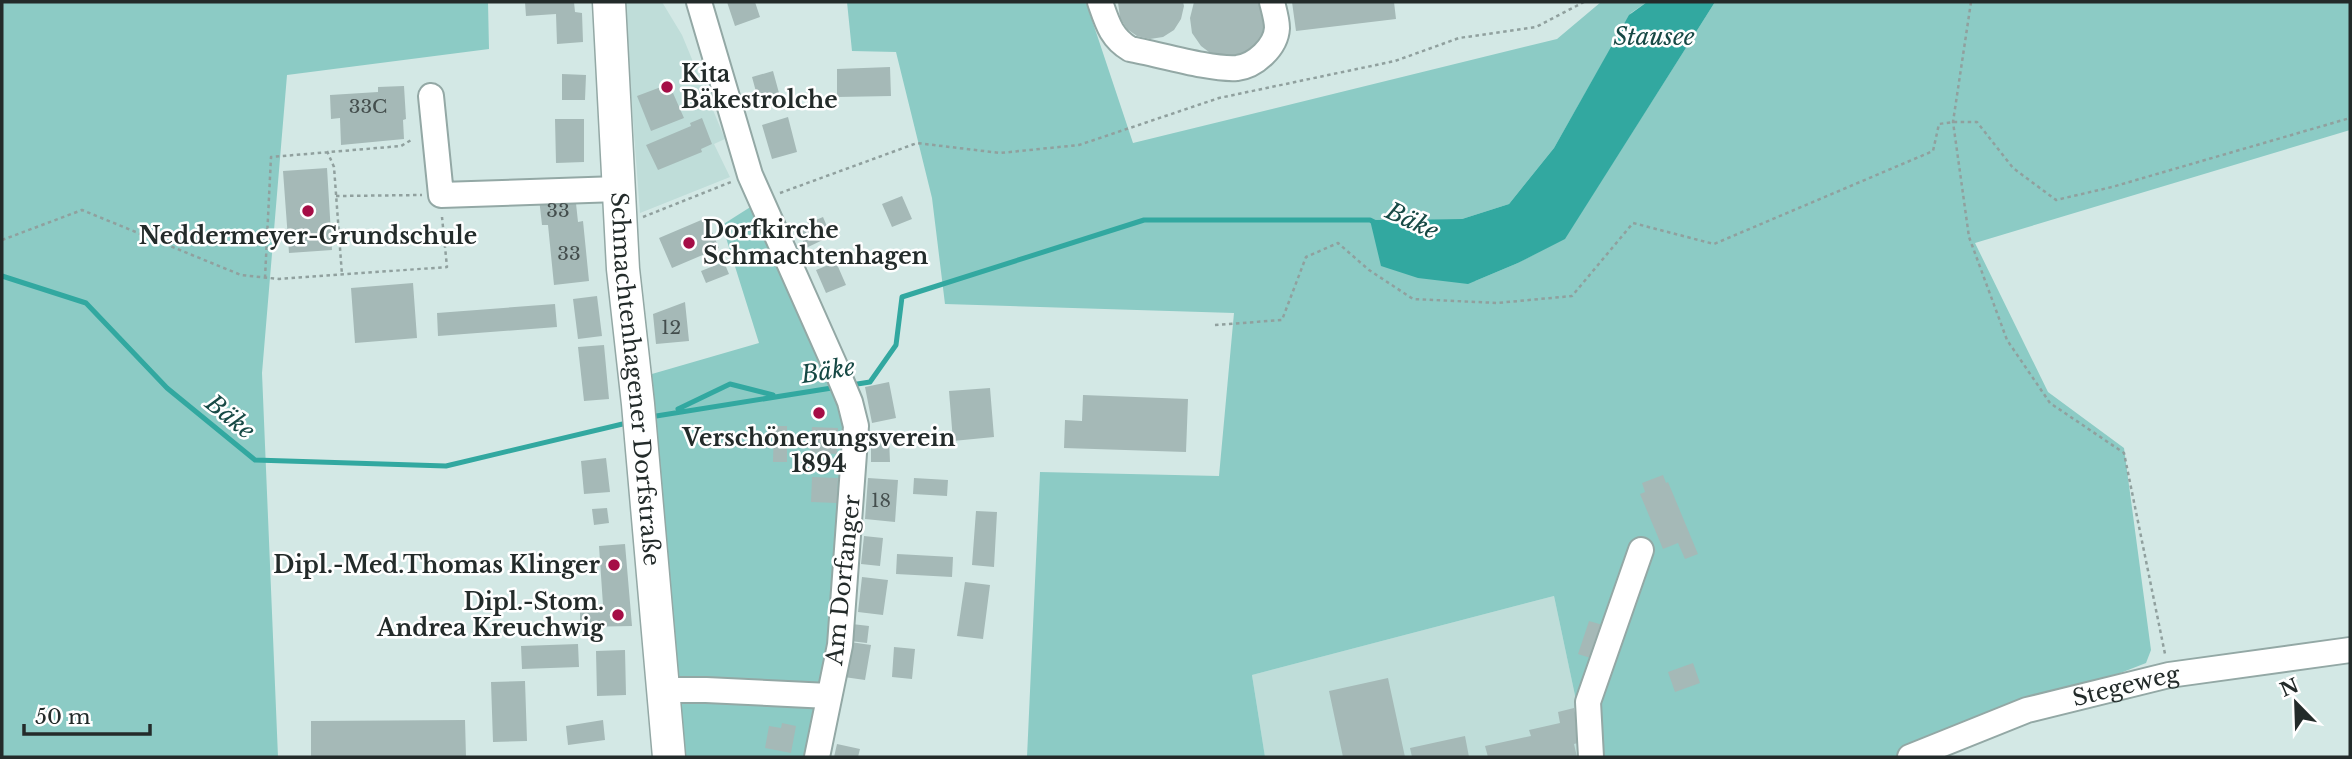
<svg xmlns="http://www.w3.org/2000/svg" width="2352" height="759" font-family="'Libre Baskerville',serif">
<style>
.built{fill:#bfddd9}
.green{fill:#8ccbc5}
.water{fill:#32a8a0}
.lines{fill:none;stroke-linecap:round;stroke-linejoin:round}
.stream{stroke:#32a8a0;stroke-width:5}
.building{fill:#a5b9b7}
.minor-casing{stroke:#93a8a5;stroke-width:28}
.major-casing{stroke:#93a8a5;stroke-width:35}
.path{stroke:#90a09e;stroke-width:2.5;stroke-dasharray:3.5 3.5;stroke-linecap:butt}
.minor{stroke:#fff;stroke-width:24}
.major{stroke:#fff;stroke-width:32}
.poi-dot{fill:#a50d46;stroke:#fff;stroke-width:2.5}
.labels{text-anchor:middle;stroke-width:5;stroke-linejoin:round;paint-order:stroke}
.number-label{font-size:19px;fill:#444e4d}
.poi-label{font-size:23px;font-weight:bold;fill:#232b2a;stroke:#fff;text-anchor:start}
.street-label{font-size:23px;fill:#232b2a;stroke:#fff}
.water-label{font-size:24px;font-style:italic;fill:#174945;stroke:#fff}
</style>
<rect width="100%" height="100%" fill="#d3e8e5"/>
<path class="built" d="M624,2H662L682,35L725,139L714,144L730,177L640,213Z
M1554,596L1588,757H1265L1252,675Z"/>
<path class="green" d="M2,2H488L489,49L287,75L262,373L278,757H2Z
M847,2H1086L1133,143L1557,39L1601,2H1647L1631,13L1554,148L1509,204L1462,219L1370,220L1475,281L1518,263L1565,238L1715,2H2350V130L1975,243L2048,392L2124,448L2151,650L2146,663L1969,732L1913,757H1588L1554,596L1252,675L1265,757H1027L1040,472L1219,476L1234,313L945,304L932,198L896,52L852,51Z
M752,206L846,422L831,638L805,757H677L645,376L759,343L722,225Z"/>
<path class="water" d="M1647,2H1715L1565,239L1518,263L1468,284L1418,278L1381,266L1370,220L1462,219L1509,204L1554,148L1629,15Z"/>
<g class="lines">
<path class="stream" d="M2,276L86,303L167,388L255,460L446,466L631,422
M851,385L870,382L896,345L902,297L1144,220H1370L1376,223
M678,409L730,384L773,395
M650,417L838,387"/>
</g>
<path class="building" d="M525,2H574L575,12L582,13L583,42L557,44L556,14L526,16Z
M727,2H755L760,17L735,26Z
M1118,2H1183L1184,6L1181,19L1174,30L1163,37L1150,39L1137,36L1127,29L1120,18Z
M1194,2H1263L1268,19L1264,34L1256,46L1243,55L1228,57L1213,55L1201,46L1192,33L1190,18Z
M1292,2H1394L1396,19L1296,31Z
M890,67L891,96L837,97V69Z
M773,71L779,93L758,99L752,77Z
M562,74L586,75L585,100H562Z
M669,84L684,118L651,131L637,96Z
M404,86L406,119L403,120L404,139L341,145L340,118L331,119L330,95L378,92V87Z
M788,117L797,152L772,159L762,125Z
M702,118L712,144L701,149L702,152L658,170L646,145L691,126L690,123Z
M555,119H584V162L556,163Z
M327,168L332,250L289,253L283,171Z
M575,194L578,222L583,221L589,281L554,285L548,225H542L539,198Z
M902,196L912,219L892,227L882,204Z
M823,217L831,236L806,248L797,228Z
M706,218L719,248L672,268L659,238Z
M724,262L729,274L706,283L701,271Z
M836,262L846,285L826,293L816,270Z
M413,283L417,338L355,343L351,288Z
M597,296L602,336L578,339L573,299Z
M685,302L689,341L656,344L653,314Z
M555,304L557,327L438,336L437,313Z
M604,345L609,399L584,401L578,347Z
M889,382L896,418L872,423L865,387Z
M990,388L994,437L953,441L949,391Z
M1083,395L1188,399L1186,452L1064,448L1065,420L1082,421Z
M774,426H787V462H773Z
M812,427L838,428L837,454L810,453Z
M871,438H889L890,462H871Z
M606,458L610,492L584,494L581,461Z
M1663,475L1666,483L1668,482L1698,554L1685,559L1678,543L1663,549L1640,494L1645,492L1642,483Z
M812,477L838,478L837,503L811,502Z
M868,478L898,480L895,522L865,519Z
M914,478L948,480L947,496L913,494Z
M607,508L609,523L594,525L592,509Z
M976,511L997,512L994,567L972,565Z
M864,536L883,538L880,566L861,564Z
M625,544L632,626L580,627V605H603L599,546Z
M897,554L953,557L952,577L896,574Z
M862,577L888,580L883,615L858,612Z
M965,582L990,585L983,639L957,636Z
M1589,621L1610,627L1600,661L1578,654Z
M852,624L869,626L867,643L850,641Z
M850,642L871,645L865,680L844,677Z
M578,644L579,667L522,669L521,646Z
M894,647L915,649L912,679L892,677Z
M625,650L626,695L597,696L596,651Z
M1693,663L1700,683L1675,692L1668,672Z
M1388,678L1405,757H1343L1329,691Z
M525,681L527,741L493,742L491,682Z
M1574,708L1581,742L1574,744L1577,757H1488L1485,746L1531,736L1529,730L1560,723L1558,712Z
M465,720L466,757H311V721Z
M603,720L605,740L568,745L566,726Z
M782,723L796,726L791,753L765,748L769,726L781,728Z
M1465,736L1469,757H1412L1410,748Z
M837,744L860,749L858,757H834Z"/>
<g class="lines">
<g class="minor-casing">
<g id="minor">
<path d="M699,2L750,175L835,366L850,402L856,426L840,645L817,757"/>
<path d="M1100,2C1107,22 1111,38 1130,49C1158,54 1211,70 1237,68C1255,66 1276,47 1277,28C1277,20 1274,10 1272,2"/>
<path d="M431,96L441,195L618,189"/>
<path d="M663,690H706L829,696"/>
<path d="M1591,757L1588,702L1641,550"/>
<path id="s1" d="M1910,757L2027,710L2169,675L2350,650"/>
</g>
</g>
<g class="major-casing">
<g id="major">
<path id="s2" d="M609,2L623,269L638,404L669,757"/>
</g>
</g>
<path class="path" d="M1971,2L1953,122L1969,237L2007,340L2050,403L2124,453L2165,654
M327,151L334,167L342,275
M780,193L917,143L1000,153L1079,145L1219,98L1395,61L1459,38L1536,27L1584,2
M336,196L422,195
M643,217L731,182
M2,240L82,210L241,275L279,279L447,267L442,217
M265,278L271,157L401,146L413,139
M1215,325L1282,320L1306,257L1338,243L1369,270L1413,299L1497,303L1572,296L1633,223L1714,244L1933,151L1939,124L1953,122H1977L2013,168L2056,200L2112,187L2350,118"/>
<use href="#minor" class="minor"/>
<use href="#major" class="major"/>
</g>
<g class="poi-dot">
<circle cx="667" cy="87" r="7"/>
<circle cx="308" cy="211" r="7"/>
<circle cx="689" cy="243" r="7"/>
<circle cx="819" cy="413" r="7"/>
<circle cx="614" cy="565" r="7"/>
<circle cx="618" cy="615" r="7"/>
</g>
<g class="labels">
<g class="number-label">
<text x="368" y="113">33C</text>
<text x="558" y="217">33</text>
<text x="569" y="260">33</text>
<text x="671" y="334">12</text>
<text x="881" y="507">18</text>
</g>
<g class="poi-label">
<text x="681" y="82">Kita<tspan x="681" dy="26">Bäkestrolche</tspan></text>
<text x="703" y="238">Dorfkirche<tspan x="703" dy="26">Schmachtenhagen</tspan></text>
<text x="308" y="244" text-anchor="middle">Neddermeyer-Grundschule</text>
<text x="819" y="446" text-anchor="middle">Verschönerungsverein<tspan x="819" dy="26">1894</tspan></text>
<text x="600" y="573" text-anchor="end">Dipl.-Med.Thomas Klinger</text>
<text x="604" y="610" text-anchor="end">Dipl.-Stom.<tspan x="604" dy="26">Andrea Kreuchwig</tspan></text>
</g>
<g class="street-label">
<text dy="8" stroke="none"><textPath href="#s2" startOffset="378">Schmachtenhagener Dorfstraße</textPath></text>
<text transform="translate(843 580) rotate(-84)" y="8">Am Dorfanger</text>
<text dy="8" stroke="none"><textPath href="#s1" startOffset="228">Stegeweg</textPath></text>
</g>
<g class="water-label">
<text x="1654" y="45">Stausee</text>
<text transform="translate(1412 221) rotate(25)" y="8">Bäke</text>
<text transform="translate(828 371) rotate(-9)" y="8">Bäke</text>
<text transform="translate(230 417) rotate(39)" y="8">Bäke</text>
</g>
</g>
<rect width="2352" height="759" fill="none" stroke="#232b2a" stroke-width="7"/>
<g transform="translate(2296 703) rotate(337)" stroke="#ffffff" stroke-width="5" paint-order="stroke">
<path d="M0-5L12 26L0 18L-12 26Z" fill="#232b2a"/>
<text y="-10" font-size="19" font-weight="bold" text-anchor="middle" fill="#232b2a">N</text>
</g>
<path d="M24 724v10h126v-10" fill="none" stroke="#232b2a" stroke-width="3.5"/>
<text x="35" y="724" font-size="21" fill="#232b2a" stroke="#ffffff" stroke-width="5" paint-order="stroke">50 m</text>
</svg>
